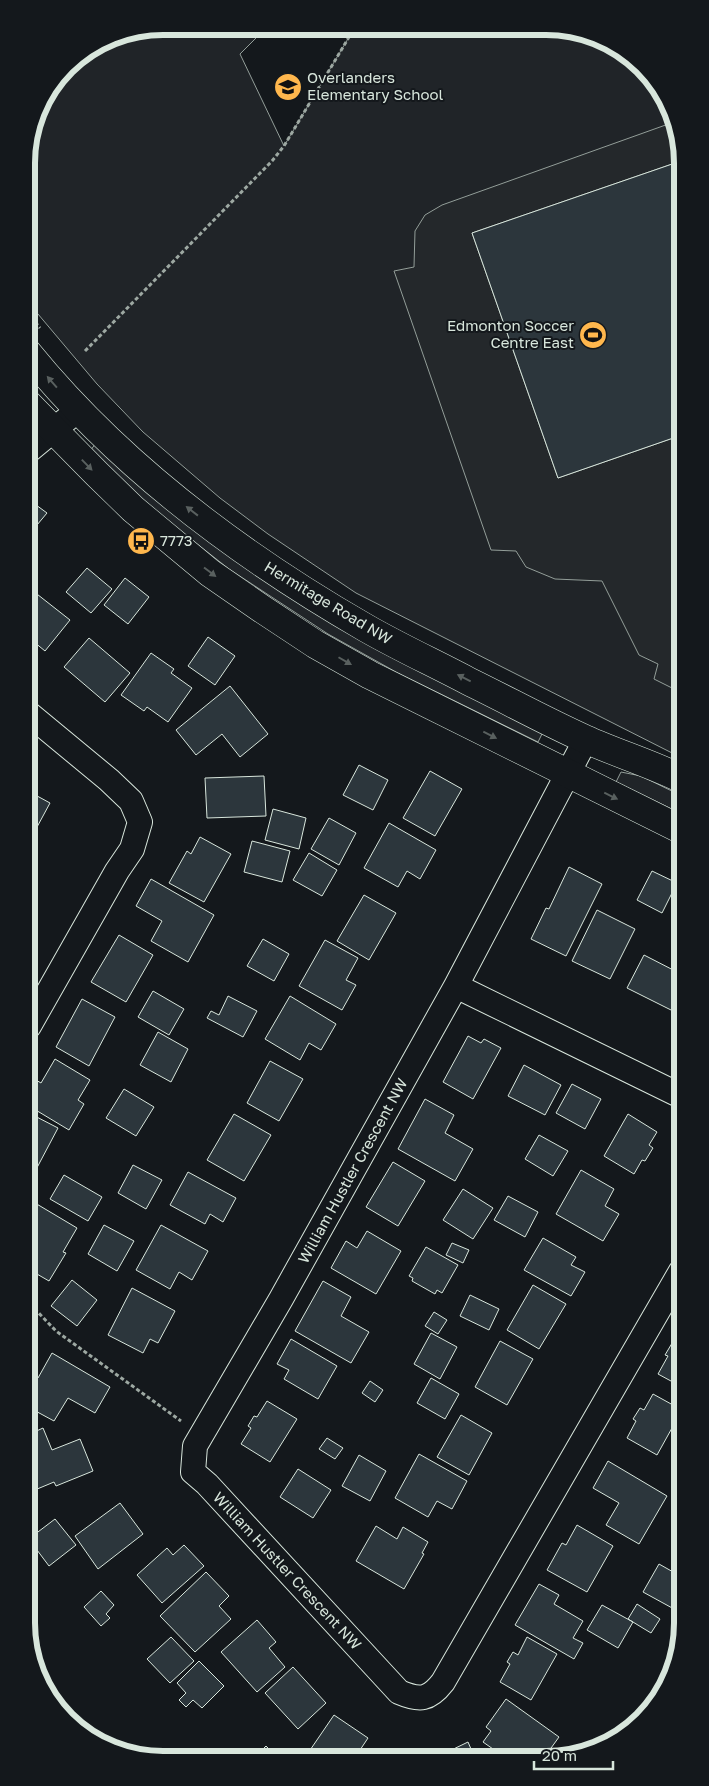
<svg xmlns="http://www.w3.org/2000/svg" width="709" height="1786" font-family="'Golos Text',sans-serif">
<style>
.green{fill:#202428;stroke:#939e99}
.parking{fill:#24282b;stroke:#939e99}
.building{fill:#2c363c;stroke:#d8e6dc}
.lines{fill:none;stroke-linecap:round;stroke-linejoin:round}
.minor-casing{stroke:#d8e6dc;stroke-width:26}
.tertiary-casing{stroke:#d8e6dc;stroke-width:29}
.path{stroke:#9da8a2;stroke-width:3;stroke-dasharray:4 2.5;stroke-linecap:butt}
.minor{stroke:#14181c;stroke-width:24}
.tertiary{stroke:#14181c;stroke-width:28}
.oneway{fill:#59605f}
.labels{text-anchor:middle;stroke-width:4;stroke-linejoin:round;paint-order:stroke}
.poi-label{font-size:15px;fill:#d8e6dc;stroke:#14181c;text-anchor:start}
.street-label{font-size:15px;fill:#d8e6dc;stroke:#14181c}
.rim{fill:none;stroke:#d8e6dc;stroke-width:6}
</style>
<rect width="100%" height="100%" fill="#14181c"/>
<path class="green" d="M163,26L267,27L240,54L284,146L355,27L573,29L636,60L678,128L680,757L356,593L268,534L220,498L143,432L97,384L27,301V154L40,102L73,60L111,37Z
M96,443L543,732L538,742L396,672L328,634L229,569L155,511L90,451Z
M621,772L641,776L680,795V813L616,782Z"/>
<path class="parking" d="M674,122L678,128V162L472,233L558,478L679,436L680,692L654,679L658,664L639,655L602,581L555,579L526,567L516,551L491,550L394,271L414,267L415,231L425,215L442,205Z"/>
<path class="building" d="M678,162L679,436L558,478L472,233Z
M32,502L47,513L37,525L28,518V508Z
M28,522L37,529L28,540Z
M87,568L112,589L91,613L66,592Z
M125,578L149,597L128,624L104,605Z
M28,587L70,620L45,651L28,637Z
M208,637L235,656L215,685L188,666Z
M89,638L130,673L105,702L64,667Z
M151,653L174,669L171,673L192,688L168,722L147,707L144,711L121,695Z
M230,686L268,734L240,757L222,734L196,755L176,730Z
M359,765L388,780L373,810L343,795Z
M430,771L462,789L435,836L403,818Z
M264,776L266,816L207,818L205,778Z
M28,791L50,803L30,840L29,839Z
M273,809L306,818L299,849L265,840Z
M329,818L356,833L339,865L311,849Z
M389,823L436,850L420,879L407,871L398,887L364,868Z
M200,837L231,854L204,902L169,883L187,851L191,854Z
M252,841L290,851L282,882L244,872Z
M309,853L337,870L322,896L293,880Z
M569,867L602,884L566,956L531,939L546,908L549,909Z
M652,871L677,883L662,913L637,900Z
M151,879L214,915L188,962L151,941L162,921L136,906Z
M364,895L396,913L369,960L337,941Z
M597,910L635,929L610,979L572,961Z
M119,935L153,955L126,1002L91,982Z
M263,939L289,954L274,981L247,966Z
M325,940L358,958L346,980L356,985L342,1010L299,986Z
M644,955L681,974V996L673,1011L627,988Z
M153,991L184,1009L169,1035L138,1017Z
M228,996L257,1011L243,1037L207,1018L211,1011L219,1015Z
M290,996L336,1024L321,1050L309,1043L300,1060L265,1039Z
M82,999L115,1017L89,1066L56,1047Z
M158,1032L188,1049L171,1082L140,1065Z
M468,1036L481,1043L484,1039L501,1048L473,1099L443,1082Z
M55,1059L90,1080L78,1100L84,1104L69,1130L29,1106V1091L36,1080L41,1083Z
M270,1061L303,1079L279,1121L247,1103Z
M524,1065L561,1085L545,1115L508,1096Z
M572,1084L601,1099L585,1129L556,1113Z
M124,1089L154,1107L136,1136L106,1118Z
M425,1099L454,1115L445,1133L473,1149L455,1181L398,1149Z
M29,1113L58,1128L31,1179L29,1178Z
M234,1114L271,1135L244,1181L207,1160Z
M628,1114L657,1132L649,1145L653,1148L645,1161L642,1160L634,1174L604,1156Z
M539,1135L568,1151L553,1176L525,1159Z
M393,1162L425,1181L398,1226L366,1207Z
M133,1165L162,1180L146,1209L118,1193Z
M581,1170L614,1189L605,1206L619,1214L603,1241L556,1214Z
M188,1172L236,1198L223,1222L210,1214L205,1224L170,1205Z
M64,1175L102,1197L88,1221L50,1199Z
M463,1189L493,1208L473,1239L443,1220Z
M508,1196L538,1212L525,1237L494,1220Z
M30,1200L77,1228L63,1252L66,1253L49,1281L30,1270V1243L32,1238L30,1237Z
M104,1225L134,1241L117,1271L88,1254Z
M161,1225L208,1251L192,1280L179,1272L170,1289L136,1270Z
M367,1231L401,1251L376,1294L331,1268L346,1241L357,1248Z
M543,1238L576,1257L571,1265L585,1272L571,1296L524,1270Z
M452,1243L469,1250L463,1263L446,1255Z
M426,1247L458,1265L442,1293L437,1290L435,1294L412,1281L413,1278L409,1276Z
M72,1280L97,1300L77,1326L51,1306Z
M323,1281L351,1297L341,1316L369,1332L351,1363L295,1331Z
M533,1285L566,1304L539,1349L507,1330Z
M132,1288L175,1311L158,1343L150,1339L143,1353L108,1335Z
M470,1295L499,1309L489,1330L460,1316Z
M434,1312L447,1320L438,1334L425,1326Z
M681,1328H682V1387L658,1374L668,1356L665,1355Z
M431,1333L457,1347L440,1379L414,1364Z
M291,1339L337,1366L318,1399L284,1379L289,1370L277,1364Z
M500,1341L533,1359L507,1405L475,1387Z
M52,1353L110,1387L95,1413L68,1398L54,1421L30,1408V1386L36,1376L38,1378Z
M431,1378L459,1394L445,1419L417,1403Z
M370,1381L383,1390L375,1402L362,1393Z
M653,1394L682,1410L657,1455L627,1438L636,1421L633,1419L640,1408L644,1410Z
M267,1401L297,1419L270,1462L241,1444L251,1428L248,1426L254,1416L257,1417Z
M461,1415L492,1433L469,1475L437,1457Z
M43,1428L52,1450L80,1439L93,1471L56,1486L54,1482L30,1492V1434Z
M327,1438L343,1448L335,1459L319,1449Z
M419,1454L467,1481L452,1509L437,1501L428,1517L395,1498Z
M359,1455L386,1471L370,1501L342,1486Z
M608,1461L667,1496L639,1544L606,1525L619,1503L593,1488Z
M298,1469L331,1490L313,1518L280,1497Z
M120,1503L143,1534L98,1569L75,1536Z
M55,1519L76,1545L49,1566L31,1542L30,1538Z
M577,1525L613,1546L587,1592L547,1570L562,1543L566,1545Z
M376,1526L397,1539L403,1527L428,1542L422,1553L424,1554L404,1589L356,1561Z
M184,1545L204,1566L162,1603L137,1575L167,1548L173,1555Z
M659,1564L682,1577V1594L674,1609L643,1592Z
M206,1572L229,1596L219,1606L231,1619L195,1652L160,1616Z
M539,1584L559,1595L554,1604L583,1621L573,1638L583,1643L574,1659L515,1625Z
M101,1591L114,1605L106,1614L110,1618L101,1626L84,1607Z
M637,1604L660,1619L651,1633L628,1619Z
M602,1605L633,1622L618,1648L587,1630Z
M257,1620L276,1642L269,1648L285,1667L257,1692L221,1652Z
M171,1637L194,1661L170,1683L147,1659Z
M527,1637L557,1654L531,1700L500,1682L510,1664L507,1662L513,1652L518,1655Z
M199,1661L224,1686L202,1708L193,1700L186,1707L179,1700L186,1693L177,1683Z
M293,1667L326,1703L298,1729L265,1693Z
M506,1699L559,1737L546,1755L503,1756L483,1742L491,1731L486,1727Z
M334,1715L368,1738L356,1756H306Z
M468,1742L474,1756H439Z
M266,1746L277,1757H255Z"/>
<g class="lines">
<g class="minor-casing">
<path id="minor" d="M27,452L78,410
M28,713L109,780L131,801L140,822L132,849L117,871L29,1026
M586,739L456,986L281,1299L195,1446L193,1472L207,1484L399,1692C420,1701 429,1700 443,1682L681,1271
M456,986L681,1096"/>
</g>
<g class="tertiary-casing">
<path id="tertiary" d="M27,352C118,464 241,556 366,628C399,647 434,663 468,681C507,700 545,721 585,739C616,753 649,763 680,778
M27,403L97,474L133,509L210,573L262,609L315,644L370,675L680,829"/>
</g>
<path class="path" d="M27,312L40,328
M85,351L272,161L284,146L355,27
M30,1304L56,1331L181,1421"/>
<use href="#minor" class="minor"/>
<use href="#tertiary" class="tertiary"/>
</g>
<defs><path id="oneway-solid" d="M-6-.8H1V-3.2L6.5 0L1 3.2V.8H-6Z" transform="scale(1.25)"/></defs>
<g class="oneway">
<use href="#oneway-solid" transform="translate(52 382) rotate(-131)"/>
<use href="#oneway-solid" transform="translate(87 465) rotate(46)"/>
<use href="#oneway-solid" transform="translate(192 511) rotate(-142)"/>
<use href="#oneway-solid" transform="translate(210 572) rotate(37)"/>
<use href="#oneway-solid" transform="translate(345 661) rotate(30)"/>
<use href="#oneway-solid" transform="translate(464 678) rotate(-153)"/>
<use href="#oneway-solid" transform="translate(490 735) rotate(27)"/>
<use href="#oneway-solid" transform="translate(611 796) rotate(26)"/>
</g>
<defs>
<g id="school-disc" transform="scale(1.4375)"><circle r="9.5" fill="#ffb74d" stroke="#14181c"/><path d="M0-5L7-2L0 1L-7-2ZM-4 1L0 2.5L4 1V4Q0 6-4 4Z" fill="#111"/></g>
<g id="stadium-disc" transform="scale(1.4375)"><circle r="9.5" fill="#ffb74d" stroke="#14181c"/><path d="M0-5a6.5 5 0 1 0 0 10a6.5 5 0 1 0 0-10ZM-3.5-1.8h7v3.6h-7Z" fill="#111"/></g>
<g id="bus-disc" transform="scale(1.4375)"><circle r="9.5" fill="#ffb74d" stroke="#14181c"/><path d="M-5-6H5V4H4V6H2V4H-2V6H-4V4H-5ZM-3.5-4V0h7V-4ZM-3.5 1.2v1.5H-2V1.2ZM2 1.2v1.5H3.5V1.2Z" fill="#111"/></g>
</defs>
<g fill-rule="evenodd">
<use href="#school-disc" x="288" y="87"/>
<use href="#stadium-disc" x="593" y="335"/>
<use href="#bus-disc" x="141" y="541"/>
</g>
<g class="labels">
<g class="poi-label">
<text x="307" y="83">Overlanders<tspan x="307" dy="17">Elementary School</tspan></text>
<text x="574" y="331" text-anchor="end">Edmonton Soccer<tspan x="574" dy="17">Centre East</tspan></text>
<text x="160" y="546">7773</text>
</g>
<g class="street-label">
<text transform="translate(328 603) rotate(31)" y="5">Hermitage Road NW</text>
<text transform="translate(353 1171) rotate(-61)" y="5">William Hustler Crescent NW</text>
<text transform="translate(287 1571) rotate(47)" y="5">William Hustler Crescent NW</text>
</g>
</g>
<path d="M0 0H709V1786H0ZM163 35H546A128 128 0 0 1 674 163V1623A128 128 0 0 1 546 1751H163A128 128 0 0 1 35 1623V163A128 128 0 0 1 163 35Z" fill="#14181c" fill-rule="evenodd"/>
<path class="rim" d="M163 35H546A128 128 0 0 1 674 163V1623A128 128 0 0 1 546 1751H163A128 128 0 0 1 35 1623V163A128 128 0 0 1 163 35Z"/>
<path d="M534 1761v8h79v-8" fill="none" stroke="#d8e6dc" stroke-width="2.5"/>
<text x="542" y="1761" font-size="15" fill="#d8e6dc" stroke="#14181c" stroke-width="4" paint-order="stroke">20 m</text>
</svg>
